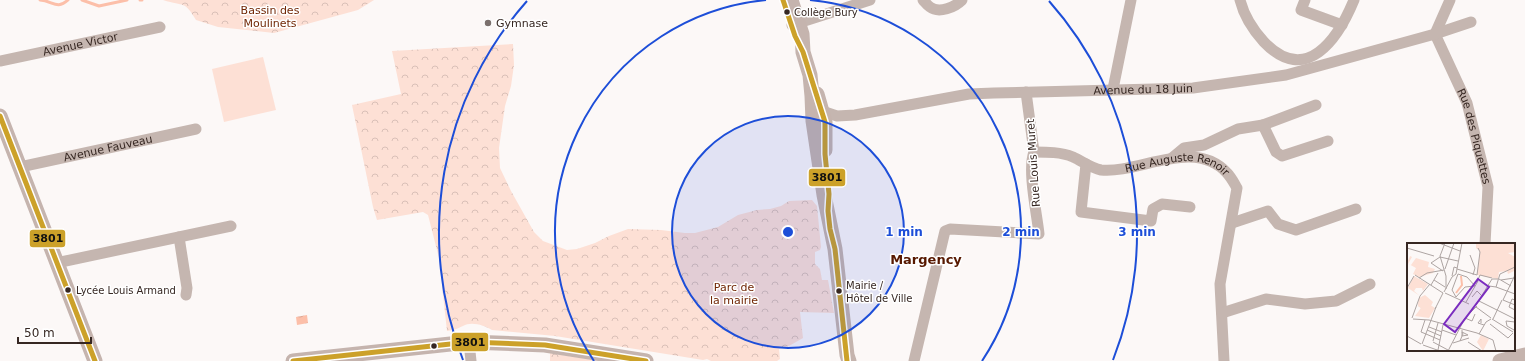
<svg xmlns="http://www.w3.org/2000/svg" width="1525" height="361" font-family="'DejaVu Sans',sans-serif">
<style>
.grass{fill:#fde0d5}
.forest{fill:url(#forest-crowns)}
.water{fill:url(#water-waves)}
.lines{fill:none;stroke-linecap:round;stroke-linejoin:round}
.stream{stroke:#fcbfa9;stroke-width:3}
.street{stroke:#c5b6b0;stroke-width:11}
.secondary{stroke:#c5b4ae;stroke-width:15}
.bus-1-casing{stroke:#fff;stroke-width:8}
.bus-1{stroke:#cca129;stroke-width:5}
.ring{fill:none;stroke:#1d4ed8;stroke-width:2}
.bus-dot{fill:#362722;stroke:#fff;stroke-width:1.5}
.poi-dot{fill:#7b706d;stroke:#fff;stroke-width:1.5}
.labels{text-anchor:middle;stroke-width:3;stroke-linejoin:round;paint-order:stroke}
.bus-label{font-size:10px;fill:#362722;stroke:#fff;text-anchor:start}
.park-label{font-size:11px;fill:#712705;stroke:#fff}
.poi-label{font-size:11px;fill:#362722;stroke:#fff;text-anchor:start}
.street-label{font-size:11px;fill:#362722;stroke:#fff}
.quarter-label{font-size:13px;font-weight:bold;fill:#571800;stroke:#fff}
.inset-river{fill:none;stroke:#fcbfa9;stroke-width:2}
.inset-road{fill:none;stroke:#ada4a2;stroke-width:1}
.view{fill:#7b2cbf;fill-opacity:0.15;stroke:#7b2cbf;stroke-width:2}
.inset-edge{fill:none;stroke:#362722;stroke-width:2}
.centre{fill:#1d4ed8;stroke:#fff;stroke-width:2}
.ring-label{font-size:12px;text-anchor:middle;font-weight:bold;fill:#1d4ed8;stroke:#fff;stroke-width:3;stroke-linejoin:round;paint-order:stroke}
.line-badge{stroke:#fff;stroke-width:1.5}
.pale-badge-label{font-size:11px;text-anchor:middle;font-weight:bold;fill:#111}
</style>
<defs>
<pattern id="forest-crowns" width="20" height="18" patternUnits="userSpaceOnUse"><rect width="20" height="18" fill="#fde0d5"/><path d="M2 6a3 3 0 1 1 6 0M12 15a3 3 0 1 1 6 0" fill="none" stroke="#d9c0b7"/></pattern>
<pattern id="water-waves" width="16" height="10" patternUnits="userSpaceOnUse"><rect width="16" height="10" fill="#fcbfa9"/><path d="M0 5q4-4 8 0t8 0" fill="none" stroke="#d9a491"/></pattern>
</defs>
<rect width="100%" height="100%" fill="#fcf8f7"/>
<path class="grass" d="M263,57L276,110L224,122L212,69Z"/>
<path class="forest" d="M163,0H374L358,10L274,33L218,27L196,20C184,0 185,7 163,0Z
M513,44L514,65L511,86L505,106L499,148L500,168L511,191L534,232L543,241L567,250L577,249L595,243L609,236L628,229L661,230L685,233H695L718,227L738,215L757,210L770,209L781,206L789,201L812,200L817,206L821,247L820,250L815,252V264L820,269L822,280H828L834,313L800,312L803,338L789,346L779,349L780,359L777,361H711L707,359L703,360L555,336L492,330C484,325 471,321 463,326C456,329 455,330 447,331L439,258L428,215L423,212L377,220L373,207L352,105L401,94L392,51Z
M550,353L600,361H550Z"/>
<path class="water" d="M307,315L308,323L297,325L296,317Z"/>
<g class="lines">
<path class="stream" d="M40,0C53,1 57,10 68,0
M82,0L99,6L127,0
M140,0H142"/>
<g class="street">
<path d="M923,0C925,2 927,5 930,7C939,14 955,7 962,0"/>
<path d="M1240,0C1244,16 1253,30 1264,42C1306,86 1338,39 1354,0"/>
<path d="M1305,0L1301,10L1342,25"/>
<path d="M792,25L870,0"/>
<path id="s1" d="M1435,34L1467,103L1488,187L1485,244"/>
<path d="M1435,34L1450,0"/>
<path id="s2" d="M0,61L160,27"/>
<path d="M1113,89L1131,0"/>
<path id="s3" d="M817,111H822L837,116L855,115L969,94L994,93L1193,88L1286,75L1435,34L1471,22"/>
<path d="M1263,125L1316,105"/>
<path id="s4" d="M1034,152C1047,152 1061,152 1073,157C1082,161 1091,168 1101,170C1139,174 1194,137 1227,173C1231,177 1234,183 1237,188L1220,284L1224,361"/>
<path d="M1172,158L1184,148L1204,145L1238,129L1263,125L1276,152L1282,156L1328,141"/>
<path d="M1086,164L1081,212L1151,221L1153,209L1162,204L1190,207"/>
<path id="s5" d="M20,167L196,129"/>
<path d="M1232,223L1268,211L1278,224L1296,230L1356,209"/>
<path d="M179,237L187,288L186,295"/>
<path d="M56,263L231,226"/>
<path d="M1222,313L1266,299L1305,304L1336,301L1370,284"/>
<path d="M469,342L471,361"/>
<path d="M914,361L945,231L950,229L1039,234C1037,214 1027,170 1034,152L1026,92"/>
</g>
<path class="secondary" d="M791,0L802,34L803,52L810,75L812,96L813,121L824,195L835,249L847,355L849,361
M817,94L825,122V150
M0,116L95,361
M293,361L469,342L545,345L646,361
M1500,361L1525,355"/>
<g class="bus-1-casing">
<path id="bus-1" d="M783,0L795,36L803,52L825,122V154L829,194L828,211L830,229L835,249L847,361
M0,116L95,361
M293,361L469,342L545,345L646,361"/>
</g>
<use href="#bus-1" class="bus-1"/>
</g>
<circle cx="788" cy="232" r="116" fill="#1d4ed8" fill-opacity=".12"/>
<g class="ring">
<circle cx="788" cy="232" r="116"/>
<path d="M594 361A233 233 0 0 1 766 0M810 0A233 233 0 0 1 982 361"/>
<path d="M463 360A349 349 0 0 1 527 1M1049 1A349 349 0 0 1 1113 360"/>
</g>
<g class="bus-dot">
<circle cx="787" cy="12" r="3.5"/>
<circle cx="68" cy="290" r="3.5"/>
<circle cx="839" cy="291" r="3.5"/>
<circle cx="434" cy="346" r="3.5"/>
</g>
<circle class="poi-dot" cx="488" cy="23" r="4"/>
<g class="labels">
<g class="bus-label">
<text x="794" y="16">Collège Bury</text>
<text x="846" y="289">Mairie /<tspan x="846" dy="13">Hôtel de Ville</tspan></text>
<text x="76" y="294">Lycée Louis Armand</text>
</g>
<g class="park-label">
<text x="270" y="14">Bassin des<tspan x="270" dy="13">Moulinets</tspan></text>
<text x="734" y="291">Parc de<tspan x="734" dy="13">la mairie</tspan></text>
</g>
<g class="poi-label">
<text x="496" y="27">Gymnase</text>
</g>
<g class="street-label">
<text dy="4" stroke="none"><textPath href="#s2" startOffset="82">Avenue Victor</textPath></text>
<text dy="4" stroke="none"><textPath href="#s3" startOffset="329">Avenue du 18 Juin</textPath></text>
<text dy="4" stroke="none"><textPath href="#s1" startOffset="110">Rue des Piquettes</textPath></text>
<text dy="4" stroke="none"><textPath href="#s5" startOffset="90">Avenue Fauveau</textPath></text>
<text transform="translate(1033 163) rotate(-94)" y="4">Rue Louis Muret</text>
<text dy="4" stroke="none"><textPath href="#s4" startOffset="149">Rue Auguste Renoir</textPath></text>
</g>
<g class="quarter-label">
<text x="926" y="264">Margency</text>
</g>
</g>
<g transform="translate(1407 243)">
<rect width="108" height="108" fill="#fcf8f7"/>
<path d="M12,55L28,65L22,75L8,73L14,65L11,63ZM74,92L82,96L76,108L70,99Z" fill="#fde0d5"/>
<path d="M69,0H108V9L101,10L108,14V33L107,28L101,31L100,28L92,29L91,36L70,32L73,8L69,5ZM3,13L5,14L1,21L4,22L9,15L22,19L21,24L28,26L26,30L12,34L6,31L9,25L0,20ZM7,33L21,41L16,48L15,45H9L7,48L13,53L1,45ZM18,52L26,59L24,63L27,65L25,69L21,67L18,71L12,68L14,65L11,63L12,55Z" fill="#fde0d5"/>
<path class="inset-river" d="M49,50L55,42L54,33"/>
<path class="inset-road" d="M32,0L53,8M38,0L33,13L39,33V46M0,5L27,13M63,12L68,25L66,32M24,20L33,14L51,18M24,20L36,28M38,26L47,0M50,26L70,32L73,9L71,5M51,31L60,34L68,43L58,44L49,54L45,47ZM8,32L36,50M45,33L47,24L50,25M12,35L20,30L37,27M92,36L104,43M27,37L38,44M94,37L107,35M70,39L73,32L85,35M24,42L31,30M82,43L89,44L93,31L108,24M89,44L108,51M0,45L7,33M37,49L45,34L49,31L55,0M38,50L62,61M65,54L70,48L75,53M96,57L108,32M96,57L108,62M108,57L105,56L102,64L108,67M72,58L108,76M59,59L71,38M69,62L85,36H91M69,64L84,75M28,66L36,50M5,75L13,53L23,41M58,75L65,78L68,71M6,76L22,77L70,90L86,97L89,108M85,76L106,89M86,76L95,57M18,77L14,89L19,91M74,80V76L71,80L77,82M83,81L101,95L106,90M22,84L35,89M20,87L34,93M35,87L49,92M107,87L100,83L99,78L108,79M19,91L33,97M72,91L79,79L84,76M0,93L14,101M26,98L31,80M53,98L55,93L56,91L55,89L61,92L55,93V87M26,99L41,107M61,99L75,108M46,100L62,95M15,101L29,64M16,102L33,108M31,107L36,82M41,108L58,75L70,63"/>
<path class="view" d="M71,36L82,44L48,89L37,81Z"/>
<rect width="108" height="108" class="inset-edge"/>
</g>
<circle cx="788" cy="232" r="6" class="centre"/>
<g class="ring-label">
<text x="904" y="236">1 min</text>
<text x="1021" y="236">2 min</text>
<text x="1137" y="236">3 min</text>
</g>
<g class="line-badge">
<rect x="808" y="168" width="38" height="19" rx="4" fill="#cca129"/>
<rect x="29" y="229" width="37" height="19" rx="4" fill="#cca129"/>
<rect x="451" y="332" width="38" height="20" rx="4" fill="#cca129"/>
</g>
<g class="pale-badge-label">
<text x="827" y="181">3801</text>
<text x="48" y="242">3801</text>
<text x="470" y="346">3801</text>
</g>
<path d="M18 337v6h73v-6" fill="none" stroke="#362722" stroke-width="2"/>
<text x="24" y="337" font-size="12" fill="#362722" stroke="#ffffff" stroke-width="3" paint-order="stroke">50 m</text>
</svg>
